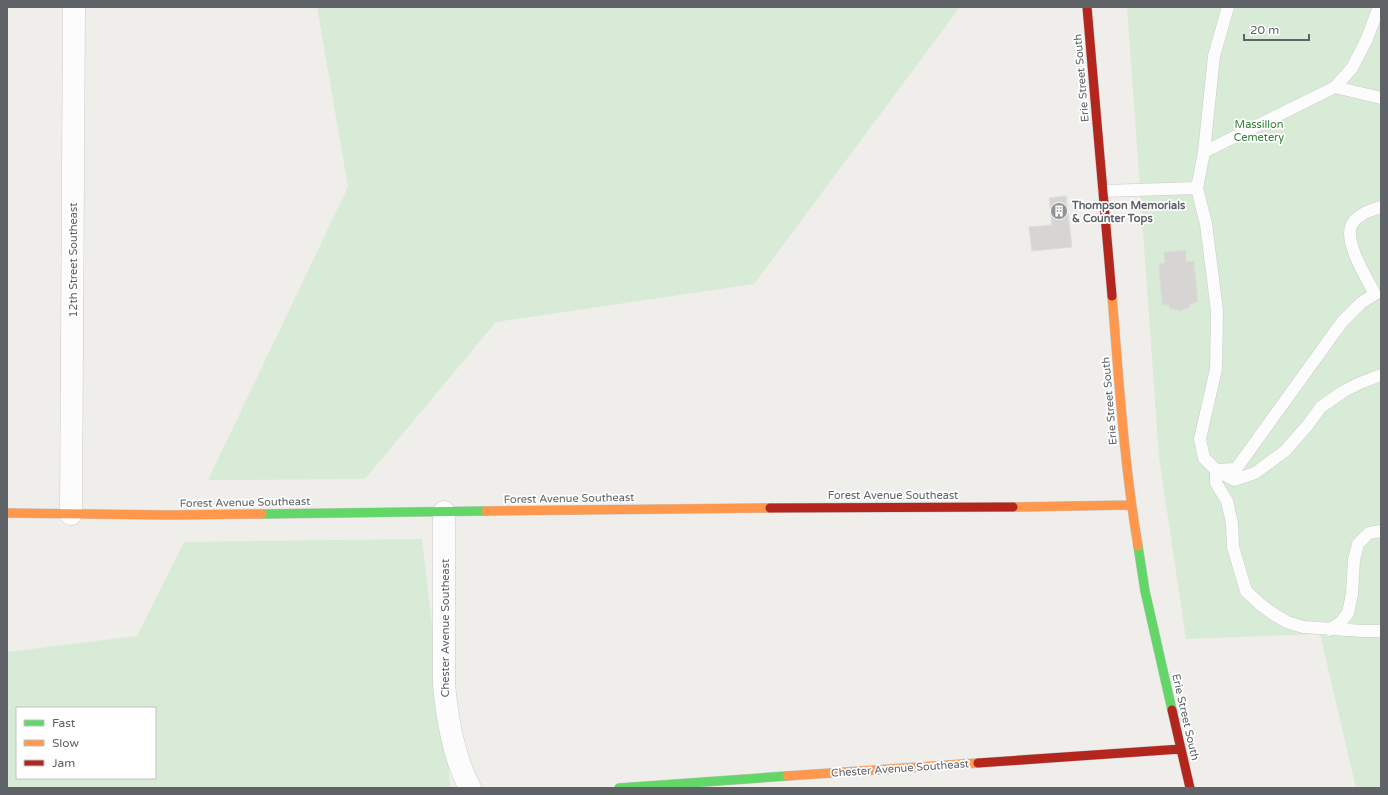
<svg xmlns="http://www.w3.org/2000/svg" width="1388" height="795" font-family="'Varela Round',sans-serif">
<style>
.green{fill:#d8ebd6;fill-rule:evenodd}
.building{fill:#d6d5d3;stroke:#deddd9}
.lines{fill:none;stroke-linecap:round;stroke-linejoin:round}
.lane-casing{stroke:#cbcccc;stroke-width:13}
.street-casing{stroke:#cbcccc;stroke-width:23}
.fast-casing{stroke:#cacacb;stroke-width:10}
.slow-casing{stroke:#cacacb;stroke-width:10}
.jam-casing{stroke:#cacacb;stroke-width:10}
.lane{stroke:#fdfcfc;stroke-width:12}
.street{stroke:#fdfcfc;stroke-width:22}
.fast{stroke:#63d668;stroke-width:9}
.slow{stroke:#ff974d;stroke-width:9}
.jam{stroke:#b3261e;stroke-width:9}
.labels{text-anchor:middle;stroke-width:3.5;stroke-linejoin:round;paint-order:stroke}
.street-label{font-size:11px;fill:#5f6368;stroke:#fff}
.park-label{font-size:11px;fill:#348238;stroke:#fff}
.poi-label{font-size:11px;font-weight:bold;fill:#5f6368;stroke:#fff;text-anchor:start}
</style>
<rect width="100%" height="100%" fill="#efeeea"/>
<path class="green" d="M317,7H960L754,284L496,322L365,479L208,480L348,187Z
M1127,7H1381V788H1356L1320,634L1186,639L1159,457Z
M422,539L451,788H7V652L137,636L184,542ZM17,708H155V778H17Z"/>
<path class="building" d="M1066,196L1072,247L1032,251L1029,227L1052,225L1049,198Z
M1186,250V262L1194,261L1198,302L1190,304V307L1180,311L1169,308V305H1162L1159,264L1165,263L1164,252Z"/>
<g class="lines">
<g class="lane-casing">
<path id="lane" d="M1335,87L1352,68L1366,41L1379,7
M1381,98L1335,87L1204,152L1197,188L1206,224L1217,311L1216,369L1200,439L1204,458L1216,470L1236,469L1342,322L1361,303L1375,294C1367,279 1343,241 1352,224C1358,214 1371,210 1381,207
M1204,152L1214,56L1228,7
M1104,191L1197,188
M1381,375L1360,383L1344,391L1321,407L1307,426L1285,451L1255,473L1234,480L1216,470V483L1227,501L1232,523L1233,547L1246,591L1261,605L1275,615L1287,622L1303,627L1363,631H1381
M1329,630L1341,622L1348,613L1352,594L1354,560L1358,544L1369,533L1381,531"/>
</g>
<g class="street-casing">
<path id="street" d="M444,512V684C447,718 454,758 470,788
M71,514L74,7"/>
</g>
<g class="fast-casing">
<path id="fast" d="M262,514L486,511
M1138,546L1145,591L1172,710
M619,788L787,776"/>
</g>
<g class="slow-casing">
<path id="slow" d="M1112,296C1119,380 1124,464 1138,546
M1013,507L1131,505
M486,511L770,508
M7,513L169,515L262,514
M787,776L978,763"/>
</g>
<g class="jam-casing">
<path id="jam" d="M1087,7L1112,296
M770,508L1013,507
M1172,710L1190,788
M978,763L1181,749"/>
</g>
<use href="#lane" class="lane"/>
<use href="#street" class="street"/>
<use href="#fast" class="fast"/>
<use href="#slow" class="slow"/>
<use href="#jam" class="jam"/>
</g>
<defs>
<g id="building-disc" transform="scale(0.9)"><circle r="9.5" fill="#919496" stroke="#fff"/><path d="M-4-6H4V6H1V3H-1V6H-4ZM-2.5-4.3h1.7v1.8h-1.7ZM.8-4.3h1.7v1.8H.8ZM-2.5-1h1.7V.8h-1.7ZM.8-1h1.7V.8H.8Z" fill="#fff"/></g>
</defs>
<g fill-rule="evenodd">
<use href="#building-disc" x="1059" y="211"/>
</g>
<g class="labels">
<g class="street-label">
<text transform="translate(1081 78) rotate(-95)" y="4">Erie Street South</text>
<text transform="translate(73 260) rotate(-90)" y="4">12th Street Southeast</text>
<text transform="translate(1109 401) rotate(-95)" y="4">Erie Street South</text>
<text x="893" y="499">Forest Avenue Southeast</text>
<text transform="translate(569 498) rotate(-1)" y="4">Forest Avenue Southeast</text>
<text transform="translate(245 502) rotate(-1)" y="4">Forest Avenue Southeast</text>
<text transform="translate(445 628) rotate(-90)" y="4">Chester Avenue Southeast</text>
<text transform="translate(1186 717) rotate(77)" y="4">Erie Street South</text>
<text transform="translate(900 768) rotate(-4)" y="4">Chester Avenue Southeast</text>
</g>
<g class="park-label">
<text x="1259" y="128">Massillon<tspan x="1259" dy="13">Cemetery</tspan></text>
</g>
<g class="poi-label">
<text x="1072" y="209">Thompson Memorials<tspan x="1072" dy="13">&amp; Counter Tops</tspan></text>
</g>
</g>
<rect width="1388" height="795" fill="none" stroke="#5f6368" stroke-width="16"/>
<rect x="16" y="707" width="140" height="72" fill="#ffffff" stroke="#bfc1c3"/>
<rect x="24" y="720" width="20" height="6" fill="#63d668" stroke="#bfc1c3"/>
<text x="52" y="727" font-size="12" fill="#5f6368">Fast</text>
<rect x="24" y="740" width="20" height="6" fill="#ff974d" stroke="#bfc1c3"/>
<text x="52" y="747" font-size="12" fill="#5f6368">Slow</text>
<rect x="24" y="760" width="20" height="6" fill="#b3261e" stroke="#bfc1c3"/>
<text x="52" y="767" font-size="12" fill="#5f6368">Jam</text>
<path d="M1244 34v6h65v-6" fill="none" stroke="#5f6368" stroke-width="2"/>
<text x="1250" y="34" font-size="12" fill="#5f6368" stroke="#ffffff" stroke-width="3" paint-order="stroke">20 m</text>
</svg>
